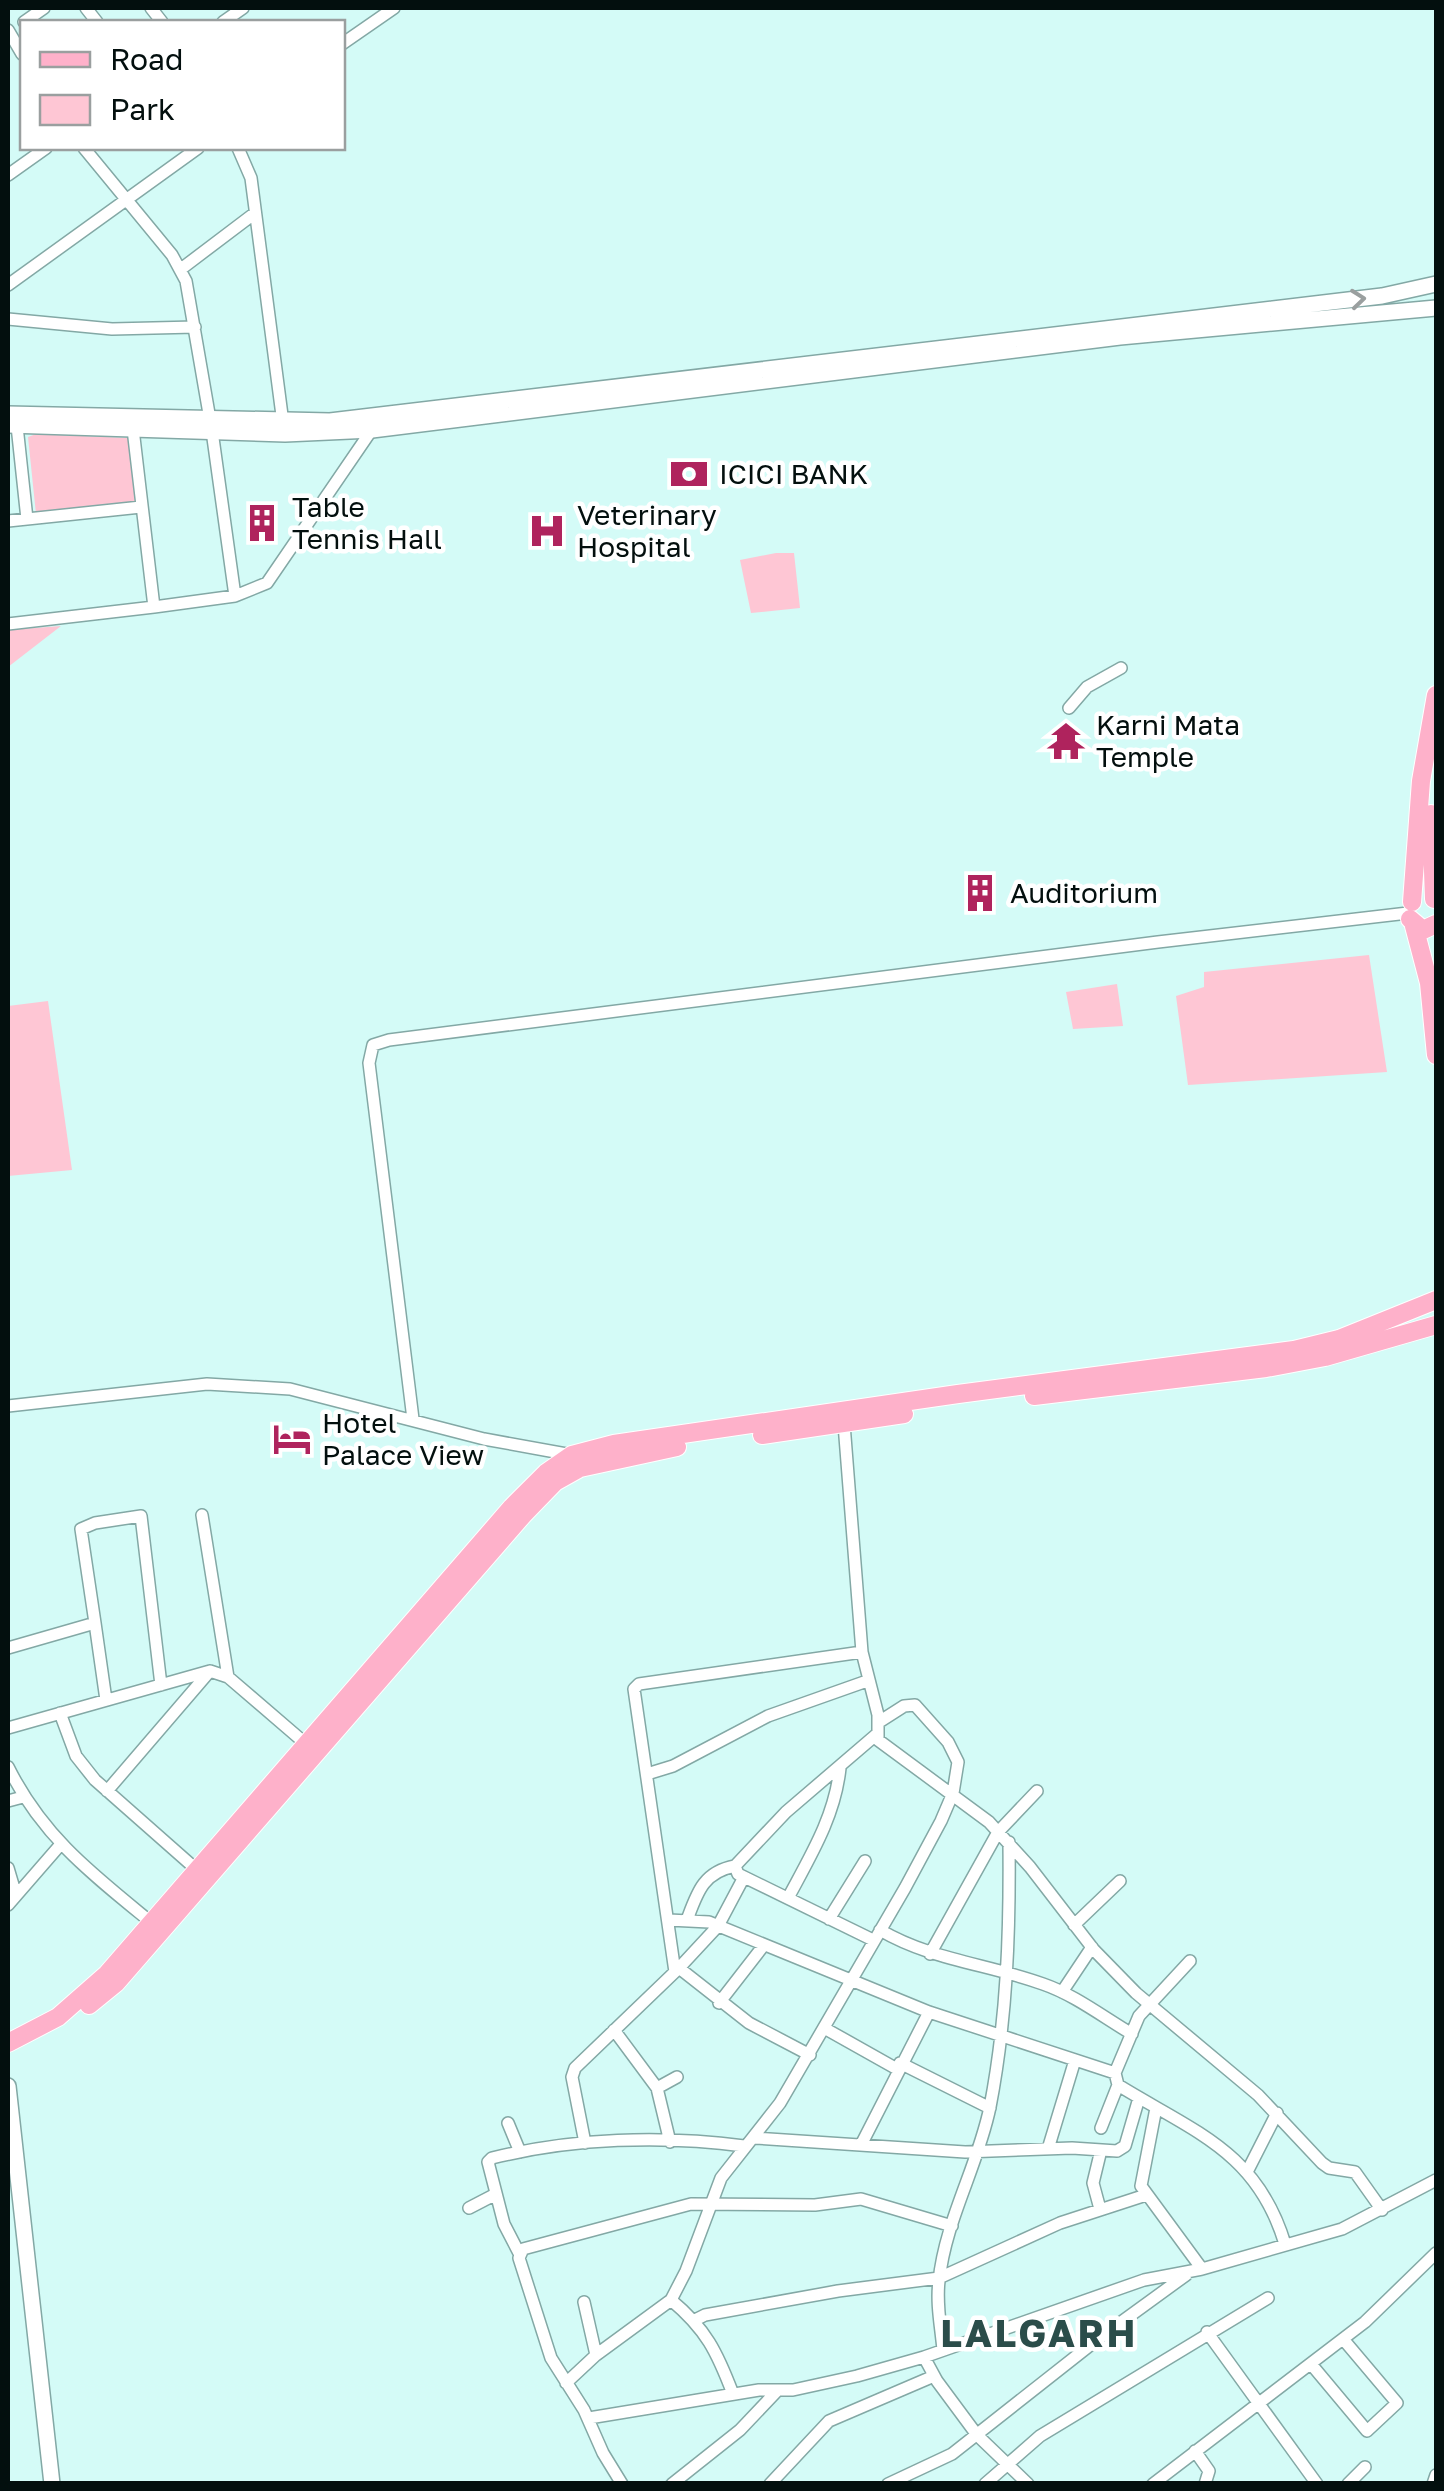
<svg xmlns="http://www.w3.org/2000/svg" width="1444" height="2491" font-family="'Golos Text',sans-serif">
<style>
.green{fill:#fec6d4}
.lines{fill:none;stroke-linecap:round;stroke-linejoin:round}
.street-casing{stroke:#83a8a5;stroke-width:14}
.secondary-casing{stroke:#83a8a5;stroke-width:18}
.primary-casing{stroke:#fff;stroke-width:20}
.street{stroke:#fff;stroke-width:11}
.secondary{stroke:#fff;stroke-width:15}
.primary{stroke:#feb1ca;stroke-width:18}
.oneway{stroke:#9a9f9f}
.labels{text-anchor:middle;stroke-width:9;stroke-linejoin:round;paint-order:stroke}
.poi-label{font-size:28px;fill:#030f0e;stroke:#fff;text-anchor:start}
.district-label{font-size:38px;font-weight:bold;letter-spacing:2.5px;fill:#2b4d4a;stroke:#fff}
</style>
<rect width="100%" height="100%" fill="#d4fbf7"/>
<path class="green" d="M36,434L129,438L135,502L36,514L28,437Z
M776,553H794L800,608L751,613L740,560Z
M61,626L8,667V630Z
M1369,955L1387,1072L1188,1085L1176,996L1204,987V972Z
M1117,984L1123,1026L1073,1029L1066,992Z
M48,1001L72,1170L8,1176V1006Z"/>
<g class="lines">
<g class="street-casing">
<path id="street" d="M86,8L97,22
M151,8L162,22
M24,22L44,8
M223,22L243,8
M8,30L22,54
M342,44L394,8
M84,148L172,255L186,281L212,431L235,596
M238,148L251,178L283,423
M8,175L46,148
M181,269L255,213
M8,285L198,148
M8,319L112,329L195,327
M17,426L27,519
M8,521L141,507
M154,607L235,596L267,583L373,428
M8,624L154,607L133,429
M1069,708L1087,687L1121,668
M8,1406L207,1384L290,1389L484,1439L572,1455
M413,1419L369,1063L373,1045L389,1040L1158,942L1408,913
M844,1424L862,1652L878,1715V1740L989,1822L1030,1867L1094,1950L1136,1993L1258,2095L1322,2163L1329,2168L1355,2172L1382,2210
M202,1515L228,1677
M95,1623L81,1529L95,1523L141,1516L161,1685
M8,1648L95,1623L106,1700
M60,1713L76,1756L95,1780L197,1870
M8,1728L210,1671L228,1677L306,1744
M8,1767C43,1837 92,1874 152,1923
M647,1774L673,1766L768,1716L867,1681
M107,1791L210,1671
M8,1801L23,1797
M8,1868L16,1895
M788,1898C811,1855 835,1816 840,1768
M8,1905L61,1844
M829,1919L865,1861
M669,1920L709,1922L929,2012L1115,2073
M687,1920C697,1893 703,1872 735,1866
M1074,1925L1120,1881
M880,1930C931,1960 988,1964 1043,1984C1075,1995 1103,2017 1132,2034
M873,1940L738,1874L735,1866L786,1812L877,1734
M930,1954L998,1832L1037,1791
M679,1968L749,2023L810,2055
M675,1972L634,1689L639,1684L862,1652
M1062,1992L1092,1947
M719,2003L764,1945
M824,2028L897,2069
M614,2030L657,2088
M900,2063L990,2108
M1118,2085C1194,2132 1257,2151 1285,2244
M1156,2108L1141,2186L1202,2269
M508,2123L520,2152
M1101,2128L1118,2085L1115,2073L1139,2016L1190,1961
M755,2138L965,2152L1072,2148L1117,2151L1125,2146L1139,2098
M670,2142L657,2088L677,2077
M585,2143L572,2077L575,2068L679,1968L718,1926L744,1877
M861,2145L929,2012
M1048,2149L1075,2060
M1248,2170L1277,2113
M469,2208L496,2194
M1100,2209L1093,2183L1101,2150
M519,2253L504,2224L488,2162L492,2158C573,2138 662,2135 744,2146
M671,2300C706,2329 717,2352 733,2394
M584,2302L596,2355
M695,2320L705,2315L838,2291L939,2278L1060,2223L1146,2195
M1207,2332L1317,2484
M943,2350C941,2327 936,2304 939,2281C945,2221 978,2166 990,2107C1007,2019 1010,1931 1009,1842
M924,2357L937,2381L977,2435L1028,2484
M1311,2364L1367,2431L1397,2403L1343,2339
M566,2383L596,2355L671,2300L686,2271L721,2178L780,2103L905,1888L941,1821L953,1793L958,1762L948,1742L915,1705L904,1706L879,1722
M589,2418L759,2390H793L857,2376L924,2357L1144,2280L1202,2269L1342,2229L1436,2180
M1195,2451L1209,2471L1205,2484
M622,2484L603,2453L584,2410L551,2358L519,2258L523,2249L691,2204L815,2205L861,2199L952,2226
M672,2484L740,2430L777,2391
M770,2484L829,2421L934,2376
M888,2484L952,2454L1098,2339L1186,2275
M985,2484L1040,2436L1268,2298
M1153,2484L1365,2322L1436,2253
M1348,2484L1365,2467
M1433,2484L1436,2475"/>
</g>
<g class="secondary-casing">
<path id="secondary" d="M8,414L330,421L1382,296L1436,284
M8,425L285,434L372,430L1120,337L1436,308
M8,2086L52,2484"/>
</g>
<g class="primary-casing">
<path id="primary" d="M1431,814L1434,899
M1412,902L1421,781L1436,695
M1410,919L1423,930L1436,924
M1414,926L1429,983L1436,1055
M1034,1396L1266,1368L1325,1357L1436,1325
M762,1435L904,1414
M89,2005L116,1983L523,1515L555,1482L580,1468L677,1447
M8,2043L58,2017L107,1974L512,1507L546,1473L572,1455L614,1444L958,1394L1294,1350L1339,1339L1436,1300"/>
</g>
<use href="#street" class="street"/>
<use href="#secondary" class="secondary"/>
<use href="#primary" class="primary"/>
</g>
<defs><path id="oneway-chevron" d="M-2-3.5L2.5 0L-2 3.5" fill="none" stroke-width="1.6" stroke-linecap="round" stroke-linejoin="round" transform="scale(2.5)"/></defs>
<use class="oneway" href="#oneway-chevron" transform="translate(1358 299) rotate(-6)"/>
<defs>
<g id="bank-bare" transform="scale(3)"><path d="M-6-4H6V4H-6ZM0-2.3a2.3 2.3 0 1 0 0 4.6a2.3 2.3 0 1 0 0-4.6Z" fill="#af235d" stroke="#fff" stroke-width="2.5" paint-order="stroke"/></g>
<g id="building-bare" transform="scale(3)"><path d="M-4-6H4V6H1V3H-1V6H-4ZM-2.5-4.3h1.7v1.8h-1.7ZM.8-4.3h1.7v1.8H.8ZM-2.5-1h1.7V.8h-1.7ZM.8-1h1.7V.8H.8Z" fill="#af235d" stroke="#fff" stroke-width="2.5" paint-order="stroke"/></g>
<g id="hospital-bare" transform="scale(3)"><path d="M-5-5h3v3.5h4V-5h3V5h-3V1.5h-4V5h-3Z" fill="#af235d" stroke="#fff" stroke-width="2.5" paint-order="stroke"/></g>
<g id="temple-bare" transform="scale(3)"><path d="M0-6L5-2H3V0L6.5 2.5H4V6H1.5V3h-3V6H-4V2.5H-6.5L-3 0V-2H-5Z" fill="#af235d" stroke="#fff" stroke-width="2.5" paint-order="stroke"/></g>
<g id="hotel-bare" transform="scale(3)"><path d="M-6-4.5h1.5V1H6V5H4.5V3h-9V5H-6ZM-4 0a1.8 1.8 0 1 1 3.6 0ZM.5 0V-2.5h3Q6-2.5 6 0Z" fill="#af235d" stroke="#fff" stroke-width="2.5" paint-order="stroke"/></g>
</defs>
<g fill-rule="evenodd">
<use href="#bank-bare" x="689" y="474"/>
<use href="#building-bare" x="262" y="523"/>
<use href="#hospital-bare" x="547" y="531"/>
<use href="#temple-bare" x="1066" y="741"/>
<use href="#building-bare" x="980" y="893"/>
<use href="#hotel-bare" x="292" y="1439"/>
</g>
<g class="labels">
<g class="poi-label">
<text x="719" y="484">ICICI BANK</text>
<text x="292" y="517">Table<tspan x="292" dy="32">Tennis Hall</tspan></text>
<text x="577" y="525">Veterinary<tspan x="577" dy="32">Hospital</tspan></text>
<text x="1096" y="735">Karni Mata<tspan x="1096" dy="32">Temple</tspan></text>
<text x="1010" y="903">Auditorium</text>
<text x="322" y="1433">Hotel<tspan x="322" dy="32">Palace View</tspan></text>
</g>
<g class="district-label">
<text x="1039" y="2347">LALGARH</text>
</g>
</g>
<rect width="1444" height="2491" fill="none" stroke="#030f0e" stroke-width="20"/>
<rect x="20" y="20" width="325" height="130" fill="#ffffff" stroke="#9a9f9f" stroke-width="2.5"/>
<rect x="40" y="52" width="50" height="15" fill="#feb1ca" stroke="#9a9f9f" stroke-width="2.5"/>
<text x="110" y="70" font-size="30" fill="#030f0e">Road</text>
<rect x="40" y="95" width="50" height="30" fill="#fec6d4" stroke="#9a9f9f" stroke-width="2.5"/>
<text x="110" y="120" font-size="30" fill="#030f0e">Park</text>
</svg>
